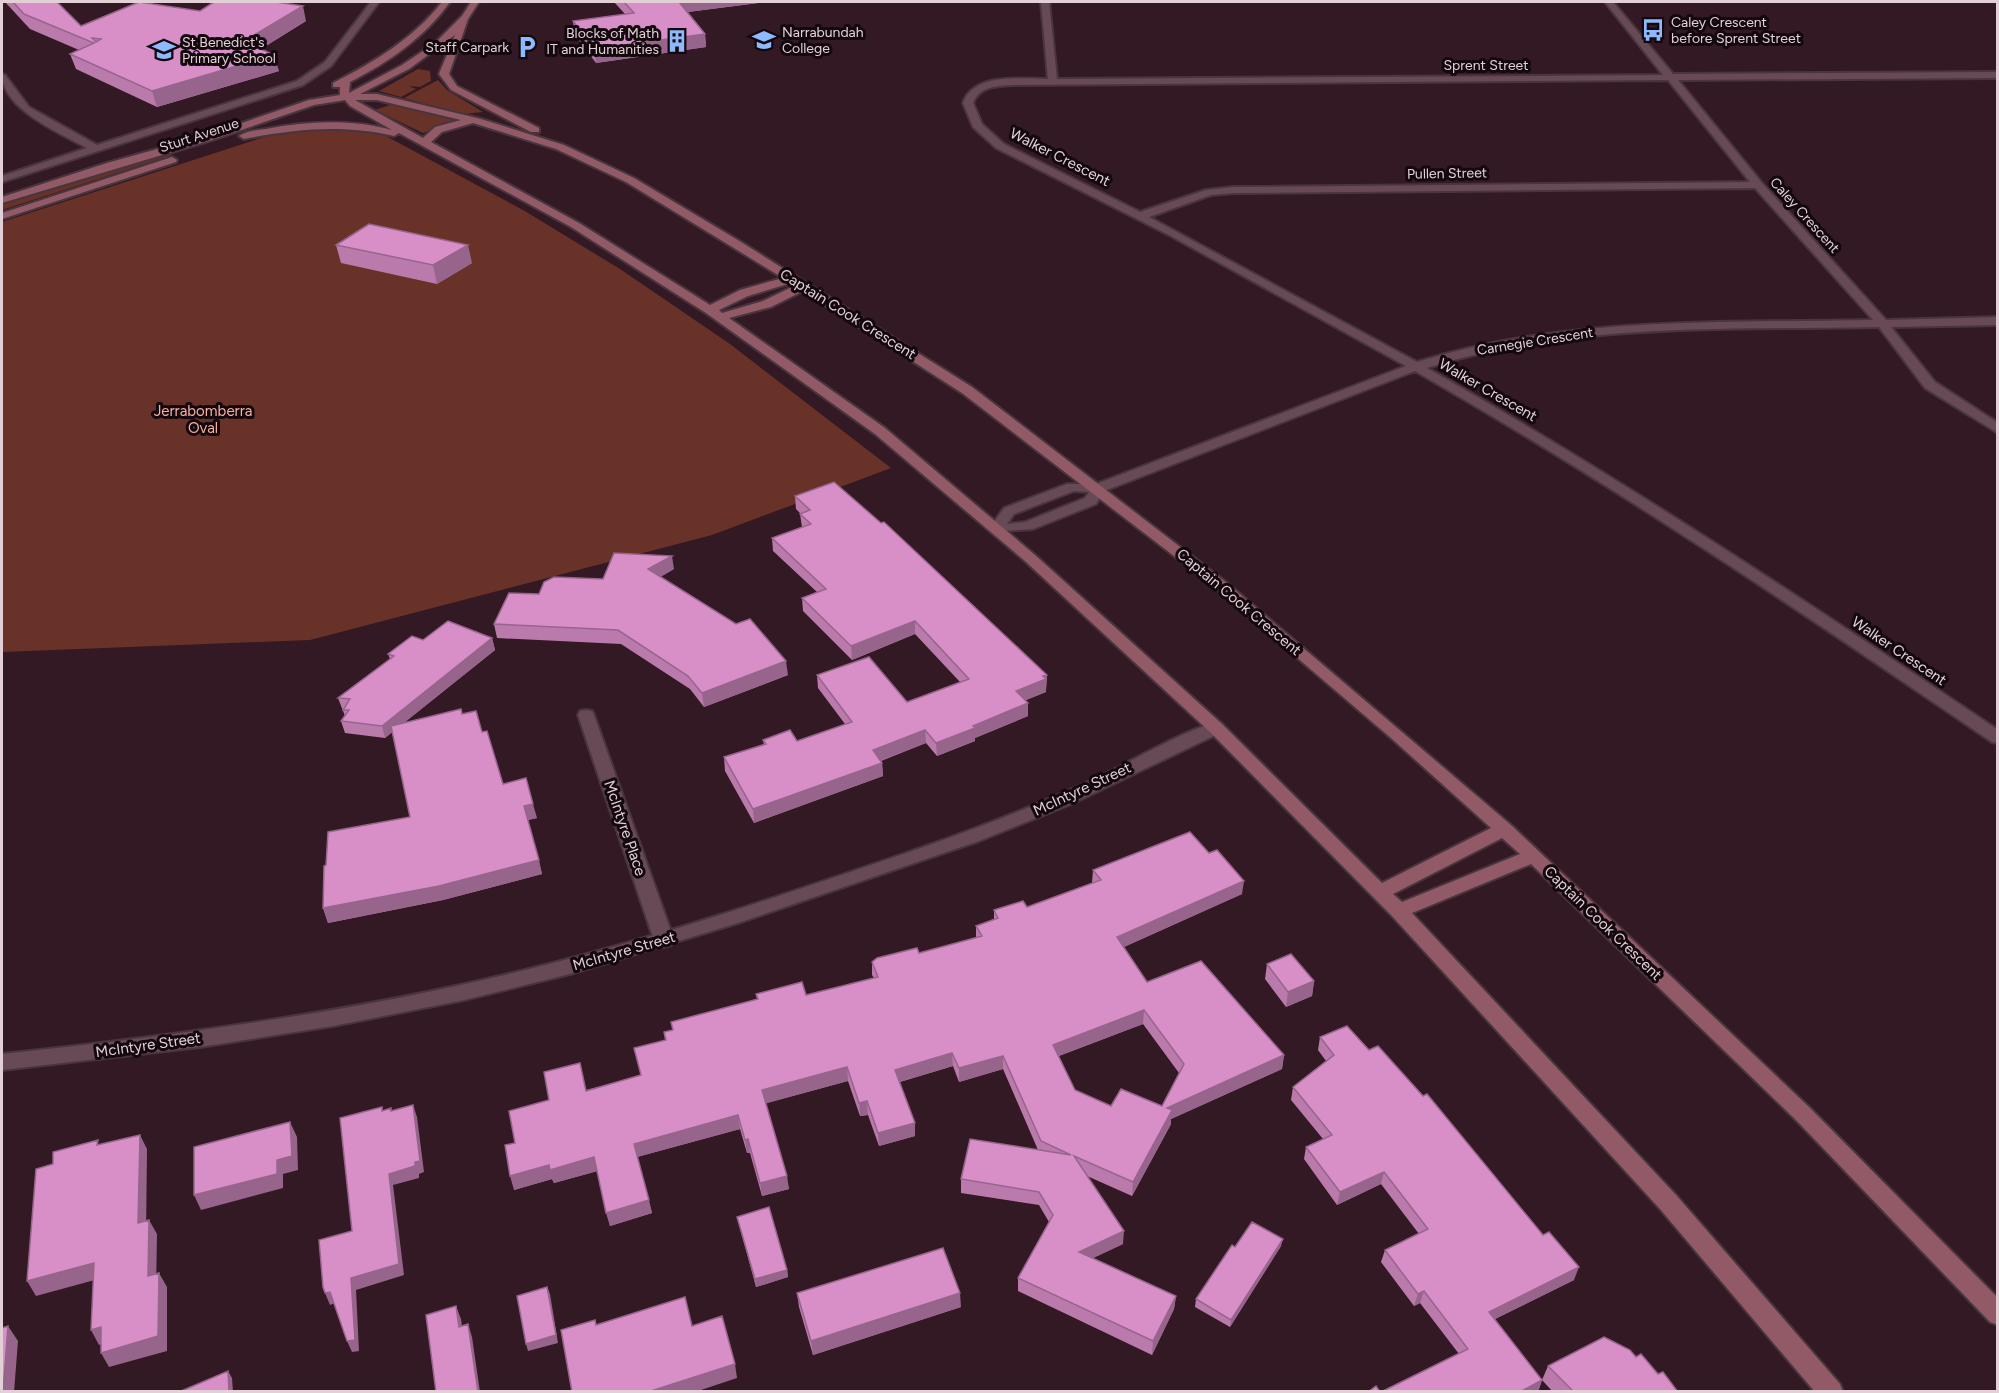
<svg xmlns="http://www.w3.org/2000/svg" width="1999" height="1393" font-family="Figtree,sans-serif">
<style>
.green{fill:#693228}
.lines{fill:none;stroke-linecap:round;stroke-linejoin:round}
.minor-casing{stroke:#49353d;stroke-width:4}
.tertiary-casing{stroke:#49353d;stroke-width:4}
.secondary-casing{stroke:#49353d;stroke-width:4}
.minor{fill:#684a56;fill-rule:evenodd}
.tertiary{fill:#684a56;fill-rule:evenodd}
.secondary{fill:#925a67;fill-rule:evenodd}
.wall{fill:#ba7bac;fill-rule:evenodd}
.shaded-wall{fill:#97648c}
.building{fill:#d88fc8;stroke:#97648c;stroke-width:1.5;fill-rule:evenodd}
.labels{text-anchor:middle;stroke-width:6;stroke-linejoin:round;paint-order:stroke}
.far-poi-label{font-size:14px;fill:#e2d0d6;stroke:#13080d;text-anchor:start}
.far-street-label{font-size:14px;fill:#e2d0d6;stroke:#13080d}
.street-label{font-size:15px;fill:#e2d0d6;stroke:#13080d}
.park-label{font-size:15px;fill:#f8b0a1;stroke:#13080d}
</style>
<rect width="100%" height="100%" fill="#331924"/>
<path class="green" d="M418,69L430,71L431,81L420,87L409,86L416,89L401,97L379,91Z
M438,80L447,90L483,112L463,114L404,98Z
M393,104L455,120L423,133L375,110Z
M330,127L373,131L386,136L523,210L620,269L730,344L891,468L712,535L310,640L2,652V222L271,135Z
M169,153L172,155L2,210V203Z"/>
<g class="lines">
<g class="minor-casing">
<path id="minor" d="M371,2H379L331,66L303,85L2,182V176L87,148C60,133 2,109 2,74L5,75L29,107L97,145L297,81L325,62Z
M1041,2H1049L1057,79L1663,75L1605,2H1613L1673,74L1998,72V78L1678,80L1762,183L1886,320L1998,317V325L1891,327L1935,382L1998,423V433L1925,388L1879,327C1728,330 1572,322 1427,368C1623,479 1810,604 1998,730V743L1992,742C1803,613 1614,485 1415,371L1104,491L1096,504L1033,529L991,532L989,529L1004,508L1067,484H1096L1406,366L1171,236L996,148L973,127L963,103C974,72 1022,79 1048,79ZM1668,80L1750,182L1234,187L1206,190L1140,212L1004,144L982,124L973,103C979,86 998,86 1013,85ZM1755,188L1873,320C1720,323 1565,316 1417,362L1149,217L1211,195L1234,193ZM1074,491L1089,492L1085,498L1025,522L1007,524L1014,514Z
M586,710L592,711L594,715L674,940L671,945L664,947L657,945L654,940L578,715L580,711Z"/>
</g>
<g class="tertiary-casing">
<path id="tertiary" d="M1216,722L1222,724L1224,728L1222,732L1071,804L979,841L738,923L570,974L464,1000L333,1026L200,1047L2,1070V1054C179,1035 356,1012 529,969C661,937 789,893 918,849C980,827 1041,804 1101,776C1136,759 1179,733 1216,722Z"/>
</g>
<g class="secondary-casing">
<path id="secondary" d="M442,2H450C424,38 389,62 350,82L349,93L402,65L435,43L462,16L471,2H479L468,19L449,74L457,86L539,128V132H531L451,90L439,74L455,35L409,69L360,94H377L481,119L564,145L634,178L741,242L972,387L1227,583L1511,825L1810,1108L1998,1298V1325L1990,1322L1796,1120L1531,864L1412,913L1676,1195L1840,1384L1843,1392H1815L1660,1209L1392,916L1210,732L1025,561L875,434L706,313L571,227L399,133L394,136C343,124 295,129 244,139L239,136C246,131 257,130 266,129C309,121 350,119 392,130L350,106L345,100L314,105L212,140L2,203V197L107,163L204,136L309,100L340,95V87H333V83C374,62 413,39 442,2ZM355,100H377L461,120L435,127L423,138ZM473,123L556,149L626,182L783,278L740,290L710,305L579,223L431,142L442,132ZM791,283L794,286L763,301L722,313L719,310L748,296ZM803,291L962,393L1217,589L1391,738L1491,828L1382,883L1222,724L1035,555L885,428L729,318L771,307ZM1502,838L1520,854L1402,902L1393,894Z
M172,157L177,160L176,162L2,219V213Z"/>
</g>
<use href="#minor" class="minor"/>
<use href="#tertiary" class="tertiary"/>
<use href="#secondary" class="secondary"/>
</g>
<path class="wall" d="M5,2H57L81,26L200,11L306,21L261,49L279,71L157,107L76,69L70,54L79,50L30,29Z
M614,2H766L688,12L705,34L706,47L596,63L575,35L573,21L625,14Z
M336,245L472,263L437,284L341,263Z
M795,496L1047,675L1046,688V692L1026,700L1028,716L975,738V741L937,756L926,743L881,761L882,763L883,776L754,823L725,771L724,757L764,745L763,740L797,741L845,724L818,688L817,675L907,702L960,682L915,634L852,660L803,611L802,598L817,592L773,551L772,538L802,527L800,514H801L796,509Z
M674,569L660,577L788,675L704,707L690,689L621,644L497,638L494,624L539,594L603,579Z
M492,638L495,650L405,722L463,714L482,732L503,784L537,818L528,820L542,874L443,900L328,923L323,908L326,865L410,817L392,732L385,738L345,733L341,721L345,716L338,698L390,659L388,654L423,640Z
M1093,870L1242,894L1124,947L1147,982L1284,1055L1282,1069L1171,1119V1124L1132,1196L1087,1176L1123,1244L1093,1258L1176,1296L1174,1309L1152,1355L1018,1291V1278L1049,1222L1039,1205L961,1193V1179L1038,1150L1003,1069L959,1082L953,1066L900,1082L915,1136L879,1146L868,1115L860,1116L848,1081L766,1103L789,1189L762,1196L750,1153H747L740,1129L637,1157L652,1213L610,1226L597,1171L554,1183L552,1179L514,1190L515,1143L586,1090L640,1076L665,1040L664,1032L673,1030L671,1022L757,999L756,994L806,995L874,978L872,975V962L919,953L976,938V926L994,920V910L1027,907L1092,883ZM1143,1024L1179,1073L1162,1106H1111L1075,1090L1059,1056Z
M1267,964L1314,981L1312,996L1286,1007L1265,979Z
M1320,1037L1574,1280L1495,1319L1542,1380L1538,1392H1381L1459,1354L1420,1303L1414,1306L1381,1262L1385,1250L1419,1234L1381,1184L1337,1205L1304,1159L1306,1147L1323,1139L1291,1100L1293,1087L1326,1061L1318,1050Z
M737,1217L787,1270L788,1277L756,1287Z
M1281,1246L1230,1327L1195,1307L1196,1299L1235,1247Z
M797,1293L961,1307L813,1355L799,1307Z
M1636,1357L1678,1392H1553L1542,1380L1548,1366Z"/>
<path class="shaded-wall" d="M678,2H766L680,13Z
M303,6L306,21L248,57L244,41Z
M705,34L706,47L596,63L594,49Z
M274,55L279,71L157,107L152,91Z
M468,245L472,263L437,284L433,265Z
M672,556L674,569L650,583L648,569Z
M915,621V634L852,660L851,646Z
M492,638L495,650L385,738L382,726Z
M786,661L788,675L704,707L702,693Z
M1047,675L1046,692L1016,704V691Z
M1028,703V716L975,738V741L937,756L936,743L973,726Z
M925,730L926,743L874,763L873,750Z
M882,763L883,776L754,823L753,809Z
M533,804L537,818L527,820L524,806Z
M539,860L542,874L443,900L328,923L323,908Z
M1244,881L1242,894L1117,950V937Z
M1314,981L1312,996L1286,1007L1288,992Z
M1144,1010L1143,1024L1053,1058V1045Z
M952,1053L953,1066L896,1083L895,1070Z
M1284,1055L1282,1069L1171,1119V1124L1132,1196L1133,1182L1167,1108Z
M1003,1056V1069L959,1082V1068Z
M847,1067L848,1081L764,1104L762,1090Z
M867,1101L868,1115L860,1116L859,1103Z
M413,1105L417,1117L424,1172L419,1174V1178L393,1185L404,1275L356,1290L359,1351L352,1352L347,1341L351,1278Z
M738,1115L740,1129L637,1157L634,1144Z
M290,1122L297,1137L298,1170L283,1174V1188L201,1210L194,1195L277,1160Z
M915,1123V1136L879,1146L878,1133Z
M140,1135L147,1149L146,1237L138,1223Z
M748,1139L750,1153H747L745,1140Z
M594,1157L598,1171L554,1183L552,1179L514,1190L510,1176L549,1165Z
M1384,1172L1381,1184L1337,1205L1340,1192Z
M787,1176L789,1189L762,1196L760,1183Z
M649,1200L652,1213L610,1226L606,1213Z
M149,1220L157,1234L156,1291L148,1276Z
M1124,1231L1123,1244L1078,1265L1079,1252Z
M1283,1239L1281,1246L1230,1327L1231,1320Z
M94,1263L102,1278L36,1296L27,1281Z
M1579,1267L1574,1280L1485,1324L1489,1312Z
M787,1270L788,1277L756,1287L755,1279Z
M159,1273L167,1287V1351L109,1367L101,1353Z
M547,1287L550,1294L558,1343L528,1351L526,1344Z
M1424,1291L1420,1303L1414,1306L1418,1294Z
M330,1292L335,1303L330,1305L325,1293Z
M960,1293L961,1307L813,1355L811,1341Z
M1176,1296L1174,1309L1152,1355L1153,1341Z
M456,1306L461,1319L464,1340L459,1327Z
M468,1324L472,1337L480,1392H478Z
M8,1326L18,1341L14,1392H3Z
M101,1327L110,1341L99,1345L91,1330Z
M735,1364L737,1378L695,1392H648Z
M228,1371L232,1378L233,1392H229Z
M1542,1380L1538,1392H1520Z"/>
<path class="building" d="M13,2H57L81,26L139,2L200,11L214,2H276L303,6L244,41L274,55L152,91L70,54L94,43L24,14ZM92,38L101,39L96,42Z
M624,2H679L705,34L594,49L573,21L634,13Z
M369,224L468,245L433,265L336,245Z
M834,482L881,523L884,522L1047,675L1043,676L1046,679L1016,691L1028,703L973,726L975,728L936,743L925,730L873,750L882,763L753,809L724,757L766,744L763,740L790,730L797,741L852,722L817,675L869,657L907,702L969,679L915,621L851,646L802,598L826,589L772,538L811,524L800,514L810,510L795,496Z
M614,553L672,556L648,569L736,624L750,619L786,661L702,693L688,676L618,630L494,624L509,593L539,594L544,582L554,577L603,579Z
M448,621L492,638L382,726L341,721L349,710H343L350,699L338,698L394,656L388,654L412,636L423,640Z
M461,709L462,714L476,711L482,732L487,731L503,784L526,778L533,804L524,806L539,860L439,886L323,908L324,866L326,865L328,832L410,817L391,726Z
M1190,832L1209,853L1217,850L1244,881L1117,937L1147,982L1201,961L1284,1055L1167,1108L1172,1110L1133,1182L1074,1156L1124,1231L1079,1252L1176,1296L1153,1341L1018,1278L1053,1215L1039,1192L961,1179L970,1139L1071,1155L1041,1141L1003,1056L959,1068L952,1053L895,1070L915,1123L878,1133L867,1101L859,1103L847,1067L762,1090L787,1176L760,1183L748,1139L745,1140L738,1115L634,1144L649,1200L606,1213L594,1157L550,1170L549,1165L510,1176L505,1145L515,1143L509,1111L549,1100L544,1072L580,1063L586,1091L641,1075L634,1048L666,1040L664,1032L673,1030L671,1022L758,999L756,994L802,982L806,995L878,977L872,962L877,958L917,948L919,953L982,936L976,926L998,918L994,910L1023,901L1027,907L1101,880L1093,870ZM1144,1010L1184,1064L1162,1106L1121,1089L1111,1106L1075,1090L1053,1045Z
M1291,954L1314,981L1288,992L1267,964Z
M1347,1026L1369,1050L1378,1046L1423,1096L1427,1094L1543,1235L1549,1232L1579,1267L1489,1312L1542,1380L1520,1392H1381L1468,1349L1424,1291L1418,1294L1385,1250L1428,1229L1384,1172L1340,1192L1306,1147L1332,1135L1293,1087L1334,1055L1320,1037Z
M413,1105L420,1161L415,1162V1166L389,1174L399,1264L351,1278L355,1340L347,1341L330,1292L325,1293L323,1287L319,1240L352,1231L340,1118L382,1107V1111L391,1108V1111Z
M290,1122L292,1156L277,1160V1174L194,1195V1147Z
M140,1135L138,1223L149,1220L148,1276L159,1273L158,1336L101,1353V1327L91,1330L94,1263L27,1281L36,1169L53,1164V1152L98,1140L97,1145Z
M769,1207L787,1270L755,1279L737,1217Z
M1252,1222L1283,1239L1231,1320L1196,1299L1232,1245L1235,1247Z
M943,1248L960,1293L811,1341L797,1293Z
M547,1287L556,1335L526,1344L517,1296Z
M685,1297L692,1326L722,1316L735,1364L648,1392H572L561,1330L595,1320L596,1325Z
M456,1306L459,1327L468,1324L478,1392H436L426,1315Z
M8,1326L3,1392H2V1328Z
M1604,1337L1630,1350L1636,1357L1641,1354L1658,1374L1663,1372L1678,1392H1575L1572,1390L1548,1366Z
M228,1371L229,1392H179Z
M1376,1386L1380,1392H1368Z"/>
<defs>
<g id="bus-bare" transform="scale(1.8)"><path d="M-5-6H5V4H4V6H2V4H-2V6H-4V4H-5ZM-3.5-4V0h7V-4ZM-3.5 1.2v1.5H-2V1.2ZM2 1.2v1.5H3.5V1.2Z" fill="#8eb9fc" stroke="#13080d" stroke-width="2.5" paint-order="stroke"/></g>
<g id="school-bare" transform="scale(1.8)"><path d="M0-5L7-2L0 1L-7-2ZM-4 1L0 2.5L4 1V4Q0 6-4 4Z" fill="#8eb9fc" stroke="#13080d" stroke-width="2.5" paint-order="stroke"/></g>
<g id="building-bare" transform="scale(1.8)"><path d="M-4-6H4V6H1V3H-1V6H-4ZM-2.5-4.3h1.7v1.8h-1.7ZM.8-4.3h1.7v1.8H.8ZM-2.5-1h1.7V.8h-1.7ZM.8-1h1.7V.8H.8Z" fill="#8eb9fc" stroke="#13080d" stroke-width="2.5" paint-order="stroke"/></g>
<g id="parking-bare" transform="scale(1.8)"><path d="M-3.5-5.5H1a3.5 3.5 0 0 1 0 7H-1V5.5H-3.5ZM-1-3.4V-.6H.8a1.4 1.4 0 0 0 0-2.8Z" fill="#8eb9fc" stroke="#13080d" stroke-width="2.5" paint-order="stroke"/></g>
</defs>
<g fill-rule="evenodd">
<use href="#bus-bare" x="1653" y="30"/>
<use href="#school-bare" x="764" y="40"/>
<use href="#building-bare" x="677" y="41"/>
<use href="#parking-bare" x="527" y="47"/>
<use href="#school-bare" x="164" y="50"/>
</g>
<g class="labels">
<g class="far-poi-label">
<text x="1671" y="27">Caley Crescent<tspan x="1671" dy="16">before Sprent Street</tspan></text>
<text x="782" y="37">Narrabundah<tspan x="782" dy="16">College</tspan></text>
<text x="659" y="38" text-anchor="end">Blocks of Math<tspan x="659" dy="16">IT and Humanities</tspan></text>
<text x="182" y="47">St Benedict's<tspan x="182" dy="16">Primary School</tspan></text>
<text x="509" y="52" text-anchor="end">Staff Carpark</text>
</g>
<g class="far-street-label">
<text x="1486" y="70">Sprent Street</text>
<text transform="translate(199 135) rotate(-18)" y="5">Sturt Avenue</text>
<text transform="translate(1447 173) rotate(-1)" y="5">Pullen Street</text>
<text transform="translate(1805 215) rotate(48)" y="5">Caley Crescent</text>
<text transform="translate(1535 341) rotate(-9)" y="5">Carnegie Crescent</text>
</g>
<g class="street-label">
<text transform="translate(1060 157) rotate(27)" y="5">Walker Crescent</text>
<text transform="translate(848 314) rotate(32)" y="5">Captain Cook Crescent</text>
<text transform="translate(1488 390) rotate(30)" y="5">Walker Crescent</text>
<text transform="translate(1239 602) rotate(40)" y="5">Captain Cook Crescent</text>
<text transform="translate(1899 651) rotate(34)" y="5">Walker Crescent</text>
<text transform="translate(1082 789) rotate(-25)" y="5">McIntyre Street</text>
<text transform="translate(625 828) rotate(71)" y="5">McIntyre Place</text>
<text transform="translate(1603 923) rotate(44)" y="5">Captain Cook Crescent</text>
<text transform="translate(624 951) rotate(-16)" y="5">McIntyre Street</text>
<text transform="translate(148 1045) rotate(-8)" y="5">McIntyre Street</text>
</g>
<g class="park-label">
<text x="203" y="416">Jerrabomberra<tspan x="203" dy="17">Oval</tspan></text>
</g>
</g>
<rect width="1999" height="1393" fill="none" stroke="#e2d0d6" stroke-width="6"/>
</svg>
